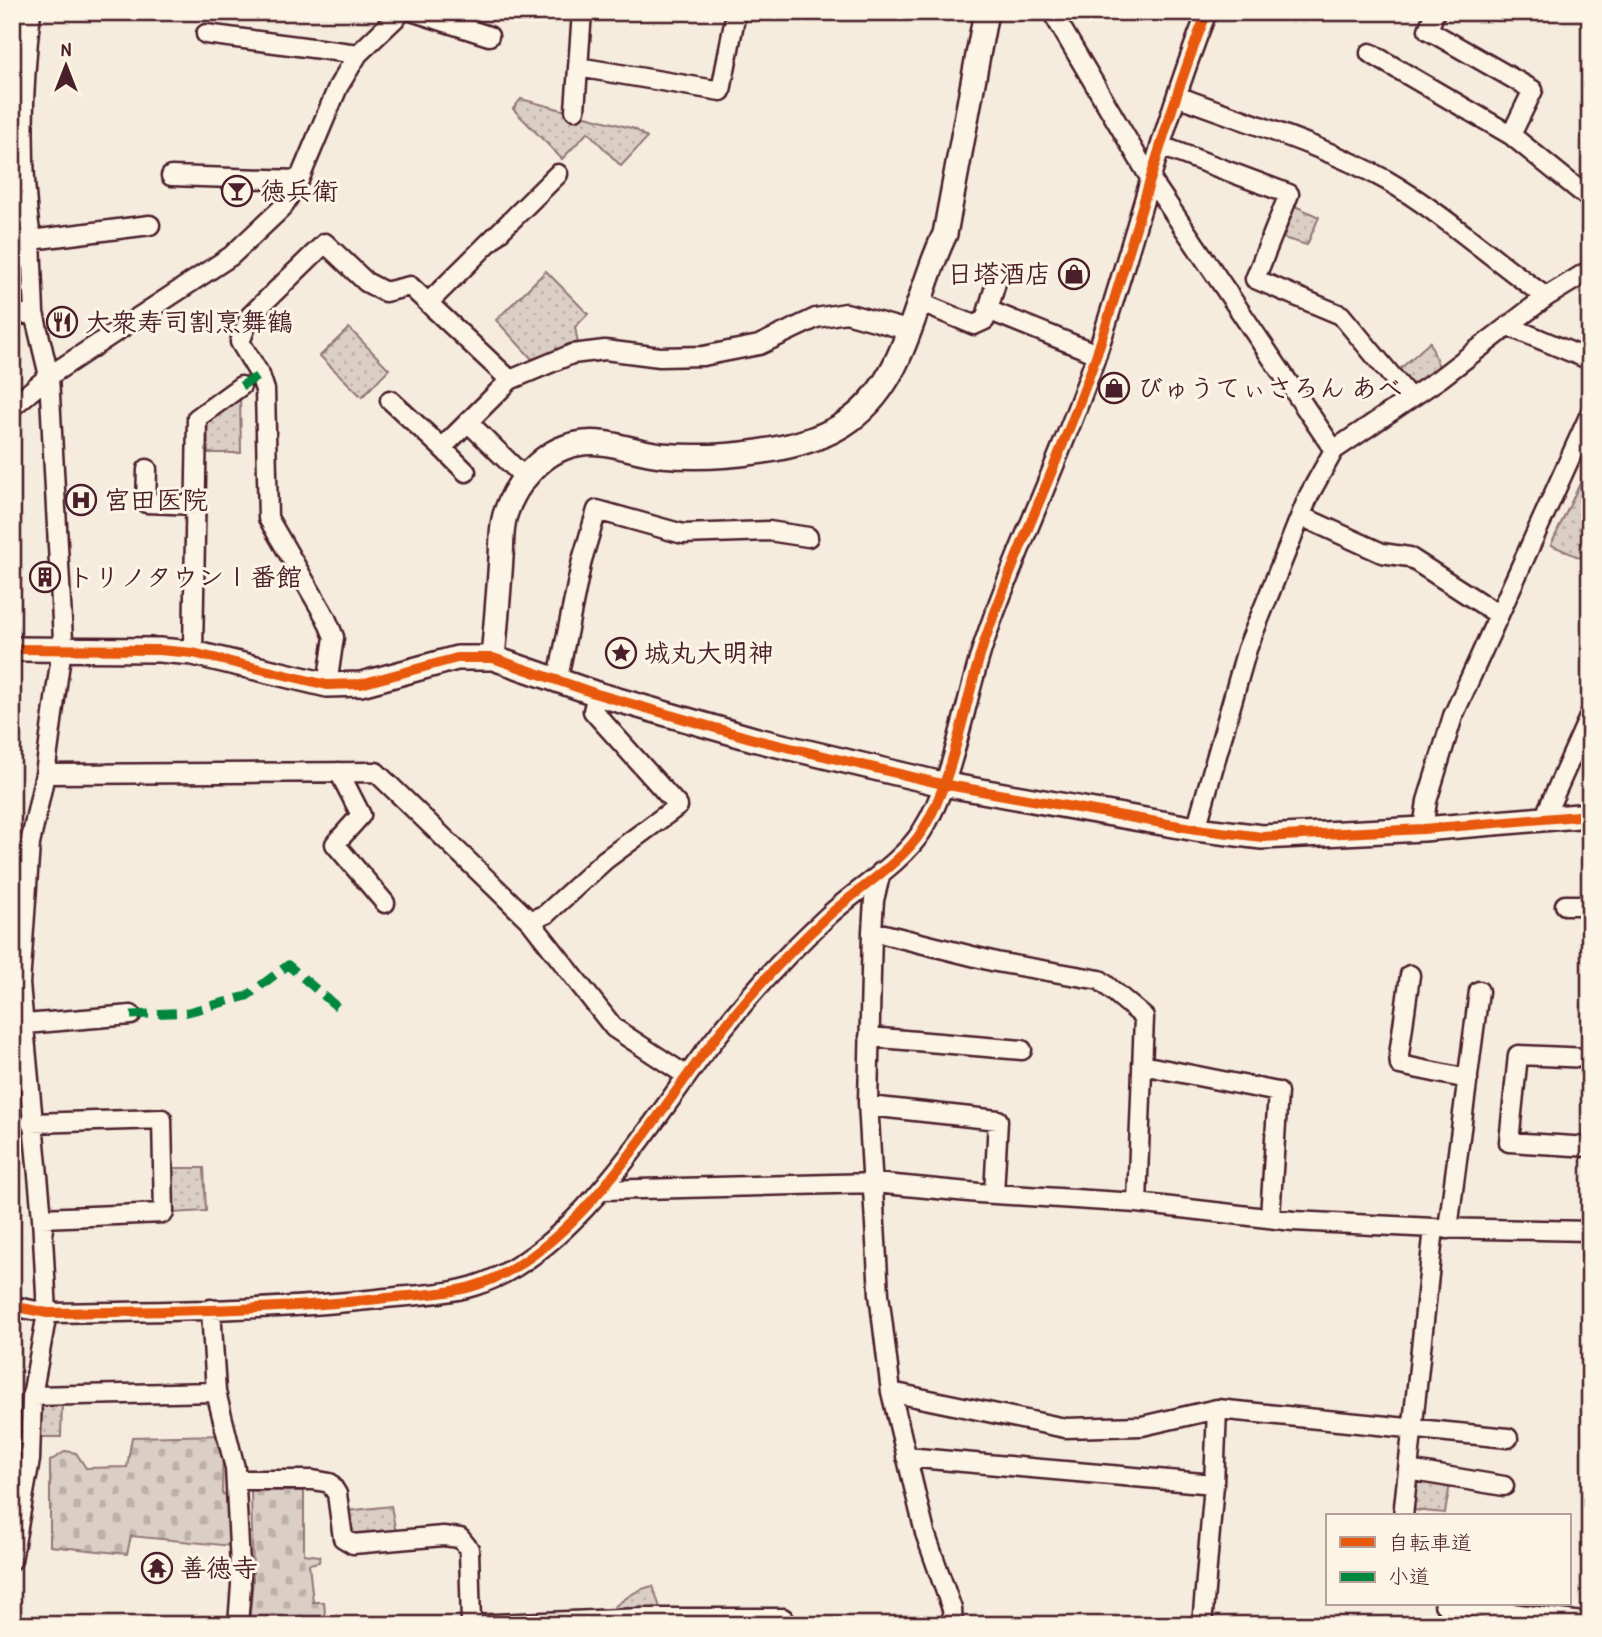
<svg xmlns="http://www.w3.org/2000/svg" width="1602" height="1637" font-family="'Patrick Hand','Klee One',sans-serif">
<style>
.green{fill:url(#green-dots);stroke:#927678;stroke-width:2}
.cemetery{fill:url(#cemetery-stones);stroke:#927678;stroke-width:2}
.lines{fill:none;stroke-linecap:round;stroke-linejoin:round}
.minor-casing{stroke:#4a1f2b;stroke-width:23}
.tertiary-casing{stroke:#4a1f2b;stroke-width:28}
.minor{stroke:#fcf5e5;stroke-width:18}
.tertiary{stroke:#fcf5e5;stroke-width:23}
.quiet{stroke:#00873e;stroke-width:9;stroke-dasharray:18 9;stroke-linecap:butt}
.cycleway-casing{stroke:#fcf5e5;stroke-width:15}
.cycleway{stroke:#e8590c;stroke-width:10}
.labels{text-anchor:middle;stroke-width:6;stroke-linejoin:round;paint-order:stroke}
.poi-label{font-size:26px;font-weight:bold;fill:#4a1f2b;stroke:#fcf5e5;text-anchor:start}
</style>
<defs>
<pattern id="green-dots" width="8" height="8" patternUnits="userSpaceOnUse" patternTransform="scale(1.75)"><rect width="8" height="8" fill="#dbcec4"/><path d="M2 2h.1M6 6h.1" fill="none" stroke="#bdb0a9" stroke-width="1.8" stroke-linecap="round"/></pattern>
<pattern id="cemetery-stones" width="16" height="16" patternUnits="userSpaceOnUse" patternTransform="scale(1.75)"><rect width="16" height="16" fill="#dbcec4"/><path d="M2 7V4a2 2 0 0 1 4 0v3zM10 15v-3a2 2 0 0 1 4 0v3z" fill="#bdb0a9"/></pattern>
</defs>
<rect width="100%" height="100%" fill="#f5ecde"/>
<filter id="ink" filterUnits="userSpaceOnUse"><feTurbulence type="fractalNoise" baseFrequency=".0143" numOctaves="2"/><feDisplacementMap in="SourceGraphic" scale="14" xChannelSelector="R" yChannelSelector="G"/><feConvolveMatrix kernelMatrix="1 2 1 2 8 2 1 2 1" color-interpolation-filters="sRGB"/></filter>
<g filter="url(#ink)">
<path class="green" d="M521,99L635,129L647,138L621,166L588,132L562,159L513,109Z
M1295,206L1319,217L1307,245L1283,238Z
M546,271L588,314L575,327L578,344L532,359L496,320Z
M349,328L389,369L362,397L320,356Z
M1430,342L1440,370L1411,389L1400,369Z
M240,394L241,453H208L207,416Z
M1590,462V562L1551,545Z
M170,1168H204L206,1211L172,1213Z
M62,1403L61,1437H33L37,1404Z
M1418,1479L1450,1484L1445,1513L1413,1510Z
M391,1506L396,1533L360,1537L350,1532L347,1511Z
M653,1586L661,1611L616,1612L614,1607C627,1597 637,1589 653,1586Z"/>
<path class="cemetery" d="M223,1435L222,1494L232,1496V1546L131,1536L127,1554L50,1546V1461L66,1451L76,1453L86,1468L127,1467L132,1437Z
M251,1490L304,1491V1554L320,1556L319,1562L309,1564L313,1602H324L326,1625H249L253,1579Z"/>
<g class="lines">
<g class="minor-casing">
<path id="minor" d="M414,12L489,36
M1052,12L1150,178L1334,450
M1435,12L1428,30L1533,90L1511,135
M206,34L358,54
M1370,53L1511,135L1590,199
M578,67L721,91L736,12
M1177,96C1243,121 1325,146 1386,180C1440,211 1494,260 1546,297
M575,110L582,12
M1161,146L1289,194L1255,279L1341,315L1410,398
M171,176L299,180
M31,240C20,162 22,90 31,12
M919,302L974,325L985,320L998,276
M428,303L558,174
M988,310L1097,354
M12,315L34,313L31,240L150,225
M1508,326L1590,360
M510,380L572,354L605,350L660,357L703,356L759,345L816,318L846,313L911,331
M12,407L49,376L231,256L282,208L299,180L338,87L358,54L402,12
M468,422L524,477
M442,448L466,472
M147,469L146,503L197,505
M1301,516L1382,553L1409,557L1499,615
M193,653L197,418L241,386
M558,678L582,560L597,510L683,534L769,531L808,537
M327,685L334,637L326,618L268,518L265,390L260,375L240,342L250,316L325,243L366,282L385,292L410,286L510,380L442,448L390,400
M339,772L361,815L335,844L385,903
M45,774L376,772L530,921L614,1028L687,1076
M1548,817V809L1590,715
M1196,829L1247,649L1309,495L1334,450L1439,379L1546,297L1590,270
M1423,829L1427,801L1453,716L1590,414
M881,872L874,900L872,931L868,1102L879,1294L891,1392L925,1533L952,1609L953,1625
M1565,905H1590
M530,921L546,914L605,860L678,806L593,711L597,694
M872,931L996,962L1100,980L1144,1017L1137,1203
M1410,975L1399,1055L1400,1065L1468,1079
M25,1024L131,1015
M869,1037L1022,1050
M1590,1058L1518,1055L1509,1142L1590,1147
M1142,1065L1278,1092L1270,1217
M869,1106L998,1120L994,1194
M31,1123L162,1119L164,1213L42,1218
M602,1190L874,1183L979,1193L1137,1203L1293,1221L1434,1228L1590,1231
M1448,1229L1479,991
M12,1306L47,1313C157,1311 268,1311 378,1299C409,1295 445,1295 474,1286C570,1257 646,1130 704,1053C741,1004 782,958 828,916C855,891 903,862 922,831C955,780 965,696 986,637C1018,545 1061,457 1093,365C1133,248 1161,127 1207,12
M211,1309L216,1392L235,1468L241,1585L238,1625
M891,1392L1065,1428L1142,1426L1217,1409L1508,1438
M32,1396L216,1392
M906,1457L1214,1484L1217,1409
M1408,1470L1504,1486
M236,1480H313L330,1483L337,1494L343,1538L353,1544L443,1536L460,1538L469,1549L471,1625
M1403,1516L1434,1228
M12,1560L30,1460L32,1396L47,1313L42,1218L20,984L30,844L45,774L63,640L49,376L34,313
M1444,1604L1590,1623
M470,1625L644,1618H783
M1202,1625L1214,1484"/>
</g>
<g class="tertiary-casing">
<path id="tertiary" d="M12,649L159,650L193,653L327,685L361,684L457,658H493L597,694L757,740L942,784L1196,829L1262,837L1423,829L1590,815
M493,658C496,624 499,591 501,557C502,544 501,528 505,515C515,483 543,450 577,444C606,438 632,452 661,455C714,460 806,453 850,420C909,377 915,295 945,234L986,12"/>
</g>
<use href="#minor" class="minor"/>
<use href="#tertiary" class="tertiary"/>
<path class="quiet" d="M241,386L260,375
M131,1015L188,1012L247,996L288,965L337,1007"/>
<g class="cycleway-casing">
<path id="cycleway" d="M12,649L159,650L193,653L327,685L361,684L457,658H493L597,694L757,740L942,784L1196,829L1262,837L1423,829L1590,815
M12,1306L47,1313C157,1311 268,1311 378,1299C409,1295 445,1295 474,1286C570,1257 646,1130 704,1053C741,1004 782,958 828,916C855,891 903,862 922,831C955,780 965,696 986,637C1018,545 1061,457 1093,365C1133,248 1161,127 1207,12"/>
</g>
<use href="#cycleway" class="cycleway"/>
</g>
</g>
<defs>
<g id="bar-ring" transform="scale(1.575)"><circle r="9.5" fill="#fcf5e5" stroke="#4a1f2b" stroke-width="1.5"/><path d="M-6-5H6L.8 .8V4.5H3.5V6h-7V4.5H-.8V.8Z" fill="#4a1f2b"/></g>
<g id="shop-ring" transform="scale(1.575)"><circle r="9.5" fill="#fcf5e5" stroke="#4a1f2b" stroke-width="1.5"/><path d="M-5-2.5h2.3a2.7 3.5 0 0 1 5.4 0H5L5.5 6h-11ZM-1.5-2.5h3a1.5 2.3 0 0 0-3 0Z" fill="#4a1f2b"/></g>
<g id="restaurant-ring" transform="scale(1.575)"><circle r="9.5" fill="#fcf5e5" stroke="#4a1f2b" stroke-width="1.5"/><path d="M-5-6h1v4h1v-4h1v4h1v-4h1v5L-1.5 .5V6h-2V.5L-5-1ZM5-6V6H3V1.5H1.5Q1.5-4 5-6Z" fill="#4a1f2b"/></g>
<g id="hospital-ring" transform="scale(1.575)"><circle r="9.5" fill="#fcf5e5" stroke="#4a1f2b" stroke-width="1.5"/><path d="M-5-5h3v3.5h4V-5h3V5h-3V1.5h-4V5h-3Z" fill="#4a1f2b"/></g>
<g id="building-ring" transform="scale(1.575)"><circle r="9.5" fill="#fcf5e5" stroke="#4a1f2b" stroke-width="1.5"/><path d="M-4-6H4V6H1V3H-1V6H-4ZM-2.5-4.3h1.7v1.8h-1.7ZM.8-4.3h1.7v1.8H.8ZM-2.5-1h1.7V.8h-1.7ZM.8-1h1.7V.8H.8Z" fill="#4a1f2b"/></g>
<g id="sight-ring" transform="scale(1.575)"><circle r="9.5" fill="#fcf5e5" stroke="#4a1f2b" stroke-width="1.5"/><path d="M0-6L1.8-2.2L6-1.7L2.9 1.2L3.7 5.4L0 3.3L-3.7 5.4L-2.9 1.2L-6-1.7L-1.8-2.2Z" fill="#4a1f2b"/></g>
<g id="temple-ring" transform="scale(1.575)"><circle r="9.5" fill="#fcf5e5" stroke="#4a1f2b" stroke-width="1.5"/><path d="M0-6L5-2H3V0L6.5 2.5H4V6H1.5V3h-3V6H-4V2.5H-6.5L-3 0V-2H-5Z" fill="#4a1f2b"/></g>
</defs>
<g fill-rule="evenodd">
<use href="#bar-ring" x="237" y="191"/>
<use href="#shop-ring" x="1074" y="274"/>
<use href="#restaurant-ring" x="62" y="322"/>
<use href="#shop-ring" x="1114" y="388"/>
<use href="#hospital-ring" x="81" y="500"/>
<use href="#building-ring" x="45" y="577"/>
<use href="#sight-ring" x="621" y="653"/>
<use href="#temple-ring" x="157" y="1568"/>
</g>
<g class="labels">
<g class="poi-label">
<text x="260" y="200">徳兵衛</text>
<text x="1051" y="283" text-anchor="end">日塔酒店</text>
<text x="85" y="331">大衆寿司割烹舞鶴</text>
<text x="1137" y="397">びゅうてぃさろん あべ</text>
<text x="104" y="509">宮田医院</text>
<text x="68" y="586">トリノタウンⅠ番館</text>
<text x="644" y="662">城丸大明神</text>
<text x="180" y="1577">善徳寺</text>
</g>
</g>
<rect width="1602" height="1637" fill="none" stroke="#fcf5e5" stroke-width="42"/>
<rect x="21" y="21" width="1560" height="1595" fill="none" stroke="#4a1f2b" stroke-width="2.5" filter="url(#ink)"/>
<rect x="1326" y="1514" width="245" height="91" fill="#fcf5e5" stroke="#b59f9b" stroke-width="2"/>
<rect x="1340" y="1537" width="35" height="10" fill="#e8590c" stroke="#b59f9b" stroke-width="2"/>
<text x="1388" y="1550" font-size="21" fill="#4a1f2b">自転車道</text>
<rect x="1340" y="1572" width="35" height="10" fill="#00873e" stroke="#b59f9b" stroke-width="2"/>
<text x="1388" y="1584" font-size="21" fill="#4a1f2b">小道</text>
<g transform="translate(66 66)" stroke="#fcf5e5" stroke-width="5" paint-order="stroke">
<path d="M0-5L12 26L0 18L-12 26Z" fill="#4a1f2b"/>
<text y="-10" font-size="19" font-weight="bold" text-anchor="middle" fill="#4a1f2b">N</text>
</g>
</svg>
